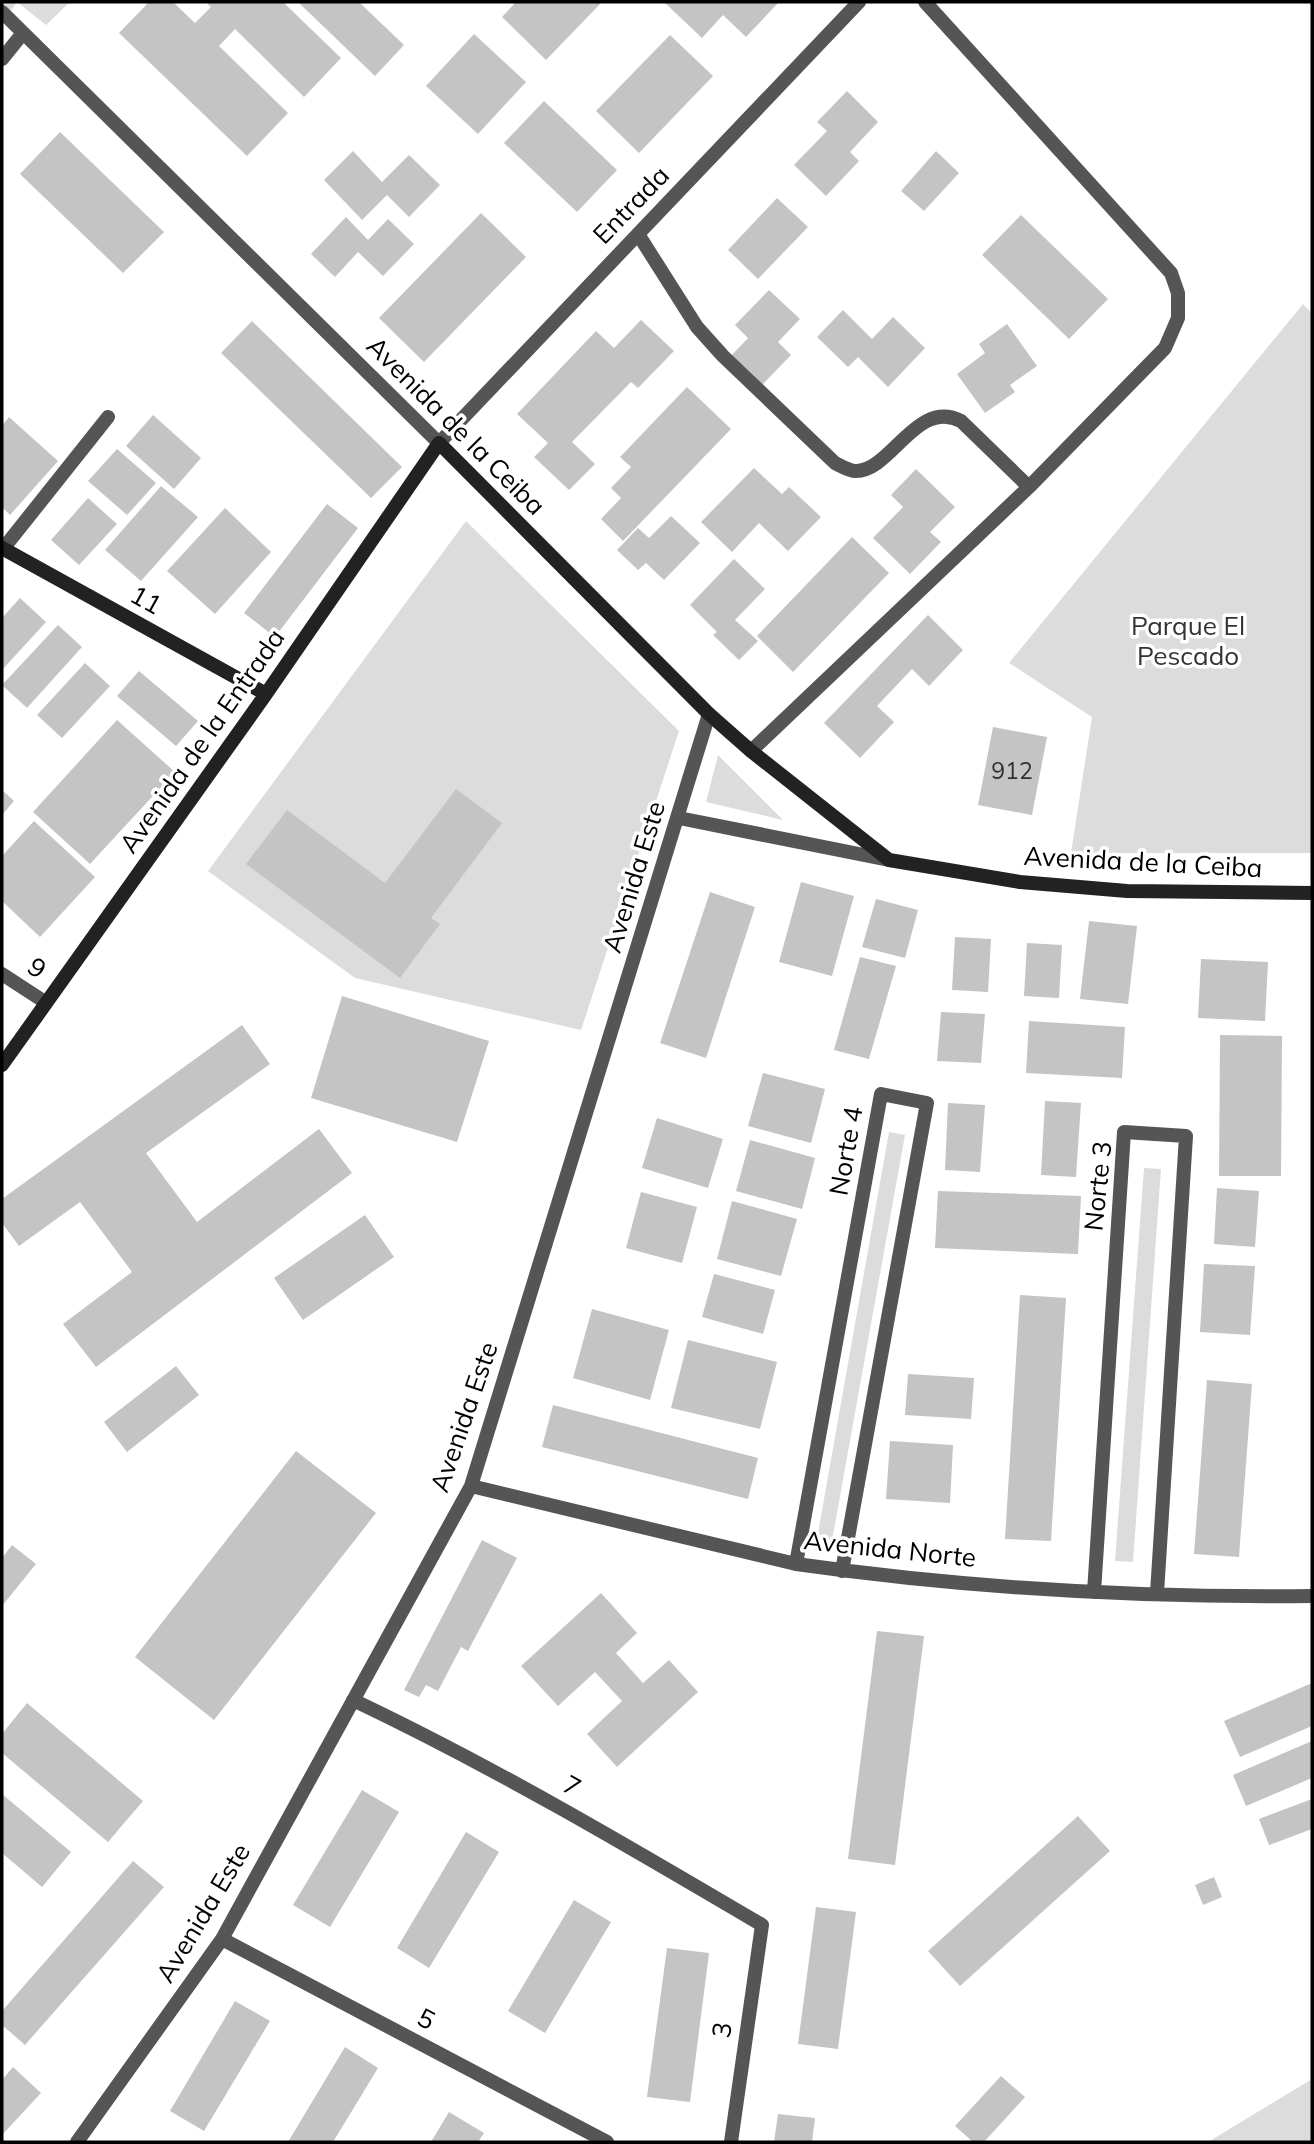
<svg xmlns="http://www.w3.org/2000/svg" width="1314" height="2144" font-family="Mulish,sans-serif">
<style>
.green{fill:#dcdcdc}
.building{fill:#c4c4c4}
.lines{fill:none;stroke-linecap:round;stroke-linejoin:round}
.street{stroke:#555;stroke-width:14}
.secondary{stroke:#222;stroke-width:14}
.labels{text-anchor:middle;stroke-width:7;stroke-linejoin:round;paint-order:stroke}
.number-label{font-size:23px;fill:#313131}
.street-label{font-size:26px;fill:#000;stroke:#fff}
.park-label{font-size:26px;fill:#333;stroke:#fff}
</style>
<rect width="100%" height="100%" fill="#fff"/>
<path class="green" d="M2,2H70L46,25L17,2L2,22Z
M1303,304L1312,313V853H1071L1092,717L1009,663Z
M466,521L679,731L581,1030L355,978L208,871Z
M718,755L783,820L706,802Z
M889,1132L905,1135L830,1552L815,1550Z
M1144,1168L1161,1169L1133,1562L1115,1561Z
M1312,2079V2142H1208Z"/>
<path class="building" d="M149,2H173L195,23L211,7L206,2H283L341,58L304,97L235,29L219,46L288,113L247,156L119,33Z
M298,2H359L404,45L375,76Z
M516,2H602L546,60L502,17Z
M664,2H779L746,37L723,15L702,38Z
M474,34L526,82L478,134L426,86Z
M670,35L713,76L639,153L596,111Z
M847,91L878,122L850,152L859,161L826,196L794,165L827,131L817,122Z
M544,101L617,170L577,212L504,143Z
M60,132L164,232L123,273L20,174Z
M353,151L382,182L409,155L440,185L409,217L387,195L362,220L324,180Z
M936,151L959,173L924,211L901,191Z
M777,198L808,227L758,279L728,250Z
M481,213L526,257L424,362L379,318Z
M1021,215L1108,299L1069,339L982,255Z
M346,217L368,240L388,219L414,244L383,276L358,252L335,277L311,254Z
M769,290L800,319L778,342L791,355L760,387L730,357L748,338L735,325Z
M843,310L872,339L893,317L925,348L888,387L858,357L848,367L817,337Z
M641,320L674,351L638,388L631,382L572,442L595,464L569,490L534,457L548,443L517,414L596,331L614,348Z
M252,321L402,467L371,498L221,353Z
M1007,324L1037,366L1010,385L1015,392L985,413L957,374L985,353L979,344Z
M687,387L731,429L623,541L601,519L621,498L611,488L631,467L620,457Z
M153,415L201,458L174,489L126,446Z
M9,417L58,461L10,515L2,507V426Z
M117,449L156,483L127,515L88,481Z
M754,468L782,494L789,487L821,517L788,551L759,523L732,552L701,522Z
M916,469L955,507L930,532L941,542L910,574L873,538L903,507L891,495Z
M161,486L198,517L141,581L105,550Z
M88,498L117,524L79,565L51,540Z
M327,504L358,528L275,637L244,613Z
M225,508L271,552L215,614L167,571Z
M671,516L700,543L664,580L646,563L638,570L617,550L638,528L649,538Z
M852,537L889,573L793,672L757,636Z
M734,559L765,589L735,620L758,641L739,660L713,635L717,632L690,605Z
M20,598L46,622L2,670V618Z
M928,615L963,650L929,686L912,669L877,706L894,722L860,758L824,723Z
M58,625L82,647L27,708L2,685Z
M85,663L110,686L62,738L37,715Z
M139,671L198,721L176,746L117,696Z
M117,720L175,772L90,864L33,812Z
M993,727L1047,737L1032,815L978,805Z
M456,789L502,823L431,918L440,924L400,978L246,864L287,810L385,883Z
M2,790L14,801L2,815Z
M34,821L95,877L40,937L2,901V856Z
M801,882L854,896L832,976L779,962Z
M710,892L755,907L706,1058L660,1043Z
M876,899L918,910L905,958L862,947Z
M1089,921L1137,926L1128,1004L1080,999Z
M955,937L991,939L988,992L952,990Z
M1027,943L1062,945L1059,998L1024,996Z
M860,957L896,966L869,1059L834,1050Z
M1201,959L1268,962L1265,1021L1198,1018Z
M342,996L489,1041L457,1142L311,1098Z
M941,1012L985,1014L981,1063L937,1061Z
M1029,1021L1125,1027L1122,1078L1026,1073Z
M242,1025L270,1064L146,1153L197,1222L319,1129L352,1173L96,1367L63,1324L132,1272L80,1202L19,1246L2,1223V1199Z
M1220,1035L1282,1036L1281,1176H1219Z
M763,1073L825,1089L811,1143L748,1126Z
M1045,1101L1081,1103L1076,1177L1041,1175Z
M948,1103L985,1105L980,1172L945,1170Z
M657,1118L723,1139L708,1188L642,1168Z
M750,1140L815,1158L802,1209L736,1191Z
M1217,1188L1259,1191L1255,1247L1214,1244Z
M938,1191L1081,1196L1078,1254L935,1248Z
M641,1192L697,1207L682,1263L626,1248Z
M732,1201L797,1219L781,1276L717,1259Z
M365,1215L394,1257L303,1320L274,1278Z
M1204,1264L1255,1266L1250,1335L1200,1332Z
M714,1274L775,1290L763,1334L702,1317Z
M1020,1295L1066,1298L1051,1541L1005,1539Z
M592,1309L669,1330L650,1400L573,1378Z
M688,1340L777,1362L760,1429L671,1408Z
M176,1366L199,1395L127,1452L104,1422Z
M908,1374L974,1378L971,1419L905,1415Z
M1207,1380L1252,1384L1239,1557L1194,1554Z
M553,1405L758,1458L748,1499L542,1447Z
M890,1441L953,1445L950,1503L886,1499Z
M296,1451L376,1513L214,1720L135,1657Z
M482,1540L517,1558L468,1651L461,1647L438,1691L426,1685L419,1697L404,1690Z
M12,1545L36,1564L2,1606V1558Z
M601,1593L637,1633L616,1653L643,1683L669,1660L698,1692L617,1767L587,1734L622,1701L595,1672L558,1706L521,1666Z
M877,1631L924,1636L895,1865L848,1859Z
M1312,1683V1726L1240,1757L1224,1721Z
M27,1703L143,1801L108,1842L2,1753V1734Z
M1312,1741V1778L1246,1806L1233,1775Z
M362,1790L399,1812L330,1927L293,1905Z
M2,1794L71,1852L42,1887L2,1853Z
M1312,1799V1829L1269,1845L1259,1819Z
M1078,1816L1110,1851L960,1986L928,1951Z
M466,1832L499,1852L429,1968L397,1948Z
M133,1861L164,1887L25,2045L2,2025V2011Z
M1214,1877L1222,1897L1203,1905L1195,1885Z
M574,1900L611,1922L545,2033L508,2011Z
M816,1907L856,1912L838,2049L798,2044Z
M667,1948L709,1953L690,2102L647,2097Z
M235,2001L270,2021L204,2131L170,2111Z
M345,2047L378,2068L333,2142H288Z
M13,2067L41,2093L2,2135V2080Z
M1001,2076L1025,2097L984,2142H973L955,2126Z
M449,2112L484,2133L478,2142H431Z
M778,2114L815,2118L812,2142H774Z"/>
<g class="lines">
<path class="street" d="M2,12L439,443L859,2
M2,59L23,33
M638,234L697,327L723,356L835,463C841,466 849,471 856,471C891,471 917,398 961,421L1029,487
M3,549L108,417
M751,751L1029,487L1165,348L1178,318V293L1171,273L925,2
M679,818L889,860
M2,974L45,1002
M471,1486L796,1564C966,1588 1140,1598 1312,1596
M796,1564L881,1094L927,1103L842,1571
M1094,1592L1124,1132L1186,1136L1157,1593
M353,1700C494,1767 628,1846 762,1925L731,2142
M222,1939L607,2142
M77,2142L222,1939L471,1486L709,714"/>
<path class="secondary" d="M2,548L266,694
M2,1065L266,694L439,443L709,714L751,751L889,860L1020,882L1127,891L1312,893"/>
</g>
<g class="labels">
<g class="number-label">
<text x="1012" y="779">912</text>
</g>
<g class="street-label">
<text transform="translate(631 205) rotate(-46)" y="9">Entrada</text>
<text transform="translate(456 426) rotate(45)" y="9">Avenida de la Ceiba</text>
<text transform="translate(146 600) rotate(29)" y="9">11</text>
<text transform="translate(202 741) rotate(-55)" y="9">Avenida de la Entrada</text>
<text transform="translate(1143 862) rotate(3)" y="9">Avenida de la Ceiba</text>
<text transform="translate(634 877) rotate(-73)" y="9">Avenida Este</text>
<text transform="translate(37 968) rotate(33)" y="9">9</text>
<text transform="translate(846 1151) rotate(-80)" y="9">Norte 4</text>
<text transform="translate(1098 1186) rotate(-84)" y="9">Norte 3</text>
<text transform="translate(464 1417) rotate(-71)" y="9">Avenida Este</text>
<text transform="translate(890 1549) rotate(6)" y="9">Avenida Norte</text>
<text transform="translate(572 1786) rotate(29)" y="9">7</text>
<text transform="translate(203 1913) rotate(-59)" y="9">Avenida Este</text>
<text transform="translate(426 2019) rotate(28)" y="9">5</text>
<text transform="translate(722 2030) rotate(-82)" y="9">3</text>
</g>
<g class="park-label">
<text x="1188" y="635">Parque El<tspan x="1188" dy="30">Pescado</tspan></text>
</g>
</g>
<rect width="1314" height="2144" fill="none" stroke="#000000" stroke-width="7"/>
</svg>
